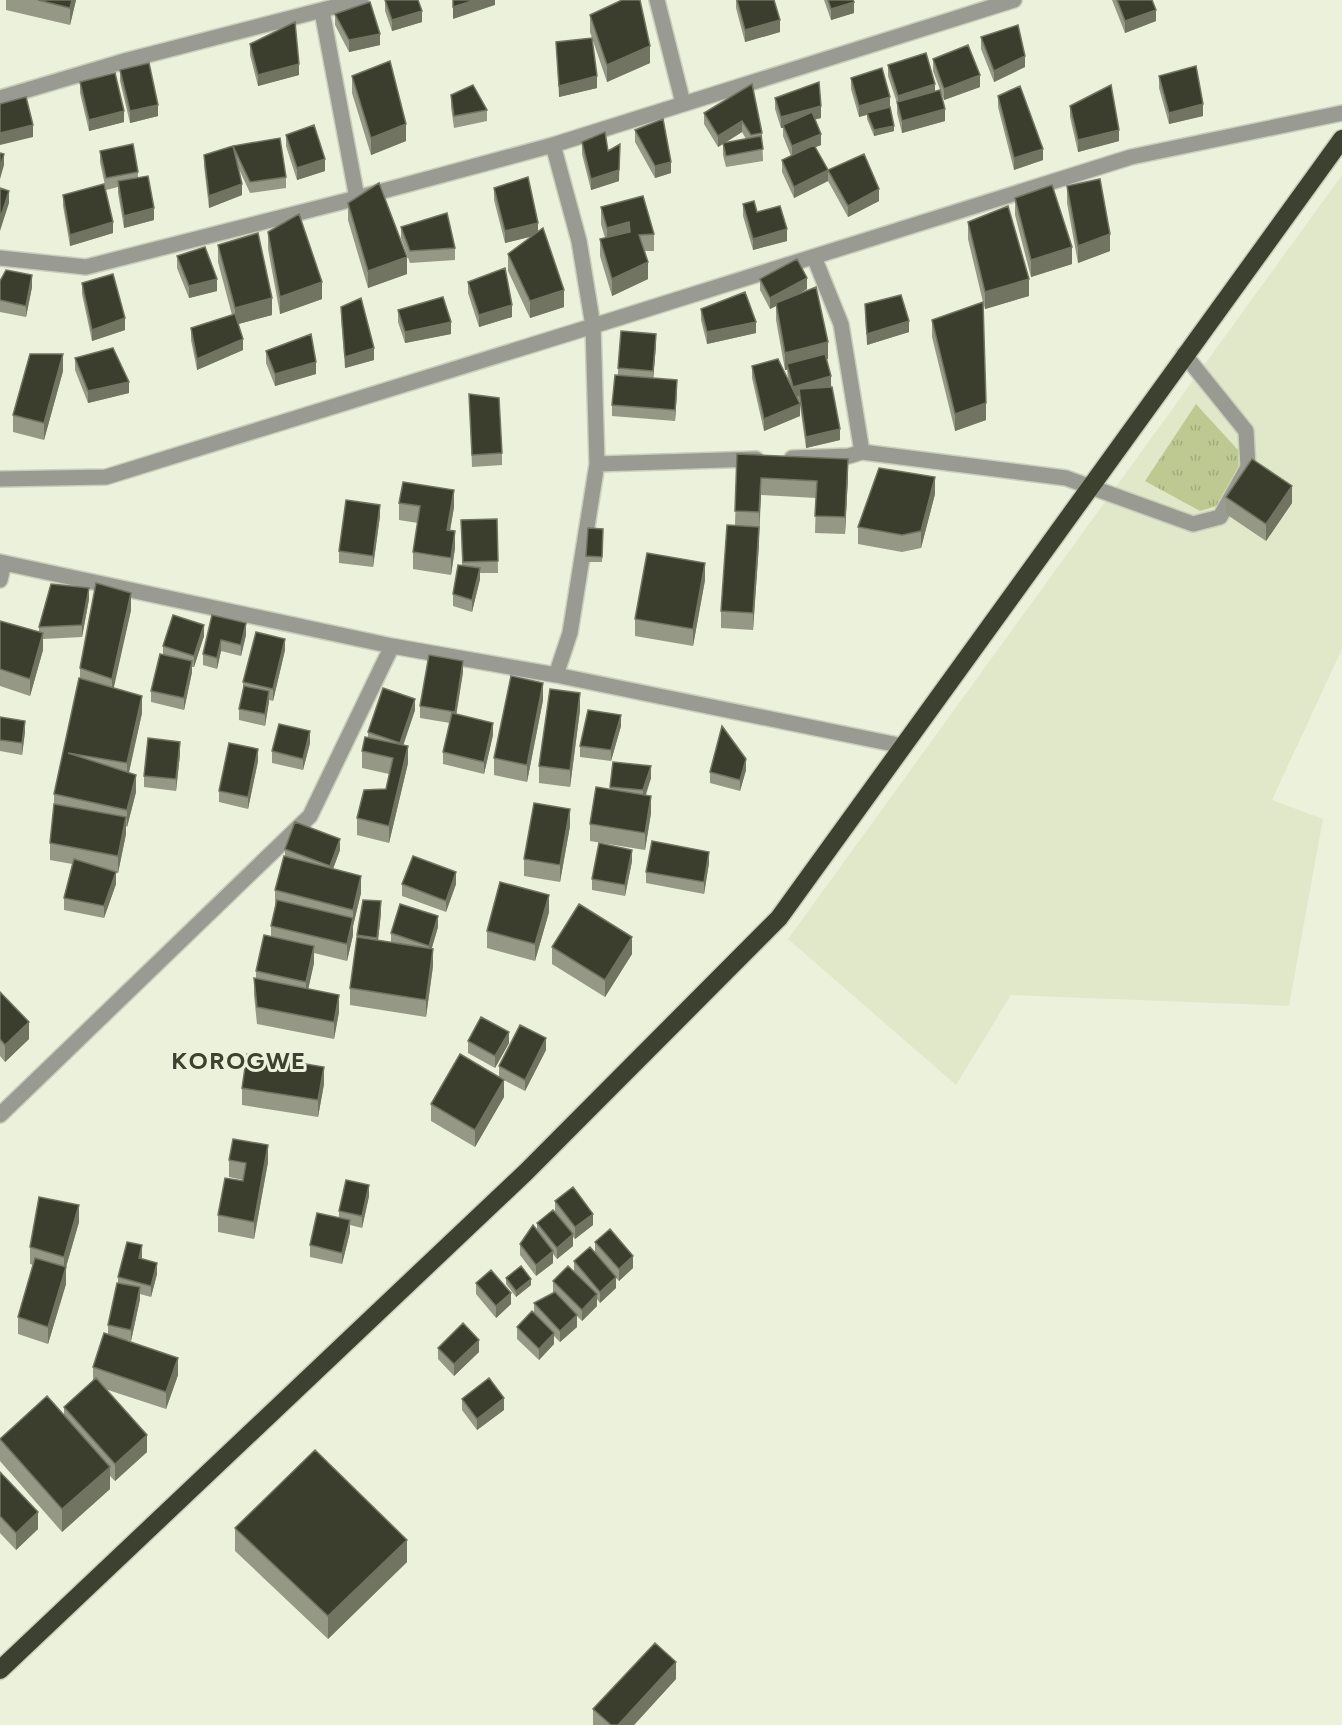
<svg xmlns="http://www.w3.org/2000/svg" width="1342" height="1725" font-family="Figtree,sans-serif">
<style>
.built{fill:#e1e8ca}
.grass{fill:url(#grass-tufts)}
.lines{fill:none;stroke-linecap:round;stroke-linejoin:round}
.minor-casing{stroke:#cacfbb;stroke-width:18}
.highway-casing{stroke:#cacfbb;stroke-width:21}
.minor{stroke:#999b92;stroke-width:15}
.highway{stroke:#3d412f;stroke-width:18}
.wall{fill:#949884;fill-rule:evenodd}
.shaded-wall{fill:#707460}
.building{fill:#3b3e2c;stroke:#707460;stroke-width:1.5}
.labels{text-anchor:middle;stroke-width:6;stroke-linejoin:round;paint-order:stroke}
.district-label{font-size:24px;font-weight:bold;letter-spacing:1.5px;fill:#3d412f;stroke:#ecf1db}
</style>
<defs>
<pattern id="grass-tufts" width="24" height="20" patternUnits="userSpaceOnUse" patternTransform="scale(1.5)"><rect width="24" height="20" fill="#bdc990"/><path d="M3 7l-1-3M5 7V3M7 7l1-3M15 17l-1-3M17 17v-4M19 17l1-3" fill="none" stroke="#a2ac7b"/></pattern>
</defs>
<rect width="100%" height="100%" fill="#ecf1db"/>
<path class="built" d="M1342,175V649L1272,800L1323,819L1289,1006L1011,995L956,1085L788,939Z"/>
<path class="grass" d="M1196,404L1238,450L1239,472L1217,506L1200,511L1145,481Z"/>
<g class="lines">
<g class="minor-casing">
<path id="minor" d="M657,0L683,103
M322,11L357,198
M0,98L128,60L361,0
M814,257L841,324L862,452
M0,258L86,267L357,198L553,145L1014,0
M792,458L849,456L862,452L1066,478L1193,524L1220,517L1248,467L1246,431L1184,354
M597,464L756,459
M0,479L106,477L593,326L579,241L553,145
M0,562L392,646L556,675L903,746
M0,580L4,563
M556,675L570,633L597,464L593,326L1131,157L1342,113
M0,1115L310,816L392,646"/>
</g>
<g class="highway-casing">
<path id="highway" d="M0,1670L526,1172L779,918L1342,139"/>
</g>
<use href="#minor" class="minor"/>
<use href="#highway" class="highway"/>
</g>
<path class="wall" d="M6,0H76L70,25L6,10Z
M385,0L422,22L392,31L385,11Z
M736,0H774L780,32L745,42L736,8Z
M824,0H853L854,13L831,20Z
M1112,0H1152L1156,21L1125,33Z
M335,14L380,45L349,52L335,25Z
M590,15L650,63L607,82L590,32Z
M981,37L1025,67L994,82L981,49Z
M556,42L597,88L559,97Z
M250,44L299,75L258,86L250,55Z
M933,59L980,87L944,100L933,71Z
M888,65L935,92L945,121L902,133L897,113V103L888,76Z
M120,70L158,116L130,123L120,81Z
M352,76L406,141L371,155L352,93Z
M1159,76L1203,116L1169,124L1159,88Z
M851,78L890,107L894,131L874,136L867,119V115L859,117L851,89Z
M80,82L124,122L89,131L80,93Z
M752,84L762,133L763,161L726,167L723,155V144L718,147L704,124V113ZM742,132L746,139L725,143Z
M451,95L487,110V121L454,128L451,107Z
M998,96L1043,160L1014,170L998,107Z
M775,98L821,118L815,119L821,145L815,147L828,181L794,198L782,172V160L791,156L783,136V128H781L775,109Z
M1070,106L1119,141L1078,152L1070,117Z
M635,130L671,173L655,178L635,142Z
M286,135L325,171L297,180L286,146Z
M582,142L608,151L619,181L591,190L582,154Z
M233,146L286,177V188L250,193L239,169L242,195L209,208L204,166V155Z
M100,151L138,172V178L154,220L124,228L118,193V187L106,190L100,162Z
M828,170L879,201L848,217L828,181Z
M1067,186L1110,251L1078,263L1067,203Z
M494,188L538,232L564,307L530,318L508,271V254L532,236L505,243L494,200Z
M63,195L113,233L70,246L63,206Z
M1015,198L1072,264L1031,277L1015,215Z
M348,203L407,274L368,288L348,220Z
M743,204L787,241L753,250L743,216Z
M601,207L654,234V251H645L648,279L612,296L600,256V239L605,238L601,224Z
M968,222L1029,296L985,309L983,302L986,420L955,431L932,337V320L983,302L968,239Z
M401,227L455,248V260L410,263L401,238Z
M268,232L322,299L280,314L268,249Z
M218,245L272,315L238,324L243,350L197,370L191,340V328L232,315L218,262Z
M177,256L217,291L189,298L177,268Z
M760,279L807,289L798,294L828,359H827L840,440L806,448L800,406V416L764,431L752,378V366L788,379L787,370H785L776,320V306L770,309L760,290Z
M0,281L32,287L26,317L0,312Z
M468,282L512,317L479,327L468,293Z
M82,283L125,330L92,341L82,294Z
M865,304L909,332L867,345L865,315Z
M341,307L374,360L345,368L341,318Z
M701,309L756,333L707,344L701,320Z
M398,310L451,334L405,343L398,322Z
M656,345L653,378L677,392L675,421L612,416V405L618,375V368Z
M266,351L316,374L275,386L266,363Z
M75,358L129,393L88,403L75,370Z
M63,371L44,440L13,432V415Z
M469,394L502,453V465L472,467Z
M737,454L848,476L845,534L815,533L816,498L761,495L759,544L753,630L721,628V611L735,525Z
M935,494L921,548L902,552L858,544V527Z
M1226,497L1292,503L1266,541L1226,514Z
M399,503L454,507L450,531L455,548L451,575L413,569V552L418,523L399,520Z
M380,516L373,567L339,563V551Z
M497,519L498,573H480V579L472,612L453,606V594L462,565L461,520Z
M603,535L602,562H586V556Z
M705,580L693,646L635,636V619Z
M89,599L82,637L43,639V650L30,696L0,686V621L39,632V627Z
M131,610L113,688L142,713L129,773L136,792L127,827L126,826V834L118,873H116V884L104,918L64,910V898L72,864L50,860V843L54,804V794L80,679V668Z
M212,615L246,635L241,656L221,651L217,669L203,665V654Z
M204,636L194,667H192V672L184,710L151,702V691L163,654V646Z
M285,650L273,701L269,700L265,726L239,720V709L243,689V682Z
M463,672L456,714L493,735L484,774L443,764V752L450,723L420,718V706Z
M543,700L527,782L494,775V758Z
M415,710L403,745L408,763L389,843L357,835V818L386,789L389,774L362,768V751L368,737V732Z
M580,710L570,787L539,783V766Z
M0,717L25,732L22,755L0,751Z
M621,726L611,761L580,757V746Z
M310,743L303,770L272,763V751Z
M180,754L176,791L144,787V776Z
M258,761L248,809L219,802V791Z
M613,762L651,778L646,795L651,813L645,850L590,841V824L610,789Z
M746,770L740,791L710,783V772Z
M570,826L560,882L524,876V859Z
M285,849L340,850L333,869L361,893L353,926V935L347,961L314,953V963L308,989L339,1012L334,1039L257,1024L254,995V978H256V971L271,937V926L275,907V890L285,856Z
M632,861L625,896L592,890V879Z
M709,863L704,894L646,883V872Z
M402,884H456L446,912L402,896Z
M549,912L535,961L487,948V931Z
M381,913L378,940L391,942V933L438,927L432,948L433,966L426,1017L350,1005V988L357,941V935Z
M552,947L632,954L605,997L552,964Z
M0,992L29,1039L5,1062L0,1056Z
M468,1041L509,1043L495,1068L468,1053Z
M546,1050L525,1091L502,1079L504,1097L475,1147L431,1121V1104L499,1077V1066Z
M324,1084L318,1117L242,1105V1088Z
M229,1160L268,1162L254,1239L218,1232V1215L243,1180L229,1177Z
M369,1196L362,1228L350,1225V1232L342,1264L310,1257V1245L339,1218V1211Z
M555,1201L593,1225L575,1239L573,1237V1246L557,1259L553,1254V1263L536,1276L520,1255V1244L537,1230V1223L555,1212Z
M79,1222L66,1267V1284L48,1344L18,1334V1317L33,1265L30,1264V1247Z
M595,1242L633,1268L619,1281L616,1278V1288L600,1303L597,1299V1306L582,1321L577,1316V1327L560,1342L554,1336V1344L539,1360L517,1339V1327L534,1313V1303L553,1293V1281L574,1272V1261L595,1252Z
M142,1257L141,1259L157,1274L151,1297L140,1294V1299L131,1341L126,1340L178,1375L166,1409L105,1389L147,1452L115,1481L110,1476V1489L62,1532L0,1461V1438L64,1414V1407L93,1381V1367L108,1334V1325L118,1283V1277Z
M506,1278L531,1285L516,1297L506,1284Z
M476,1283L511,1304L496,1318L476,1294Z
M438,1348L479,1352L454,1376L438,1359Z
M462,1399L504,1410L477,1430L462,1410Z
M0,1472L38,1529L16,1550L0,1533Z
M235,1528L407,1562L328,1639L235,1551Z
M676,1679L634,1725H593V1709Z"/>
<path class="shaded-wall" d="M72,0H76L70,25V8Z
M475,0H495V5L453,19V7Z
M854,2V13L831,20V9Z
M1156,10V21L1125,33V21Z
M422,11V22L392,31V20Z
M780,20V32L745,42V30Z
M380,34V45L349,52V40Z
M650,46V63L607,82V65Z
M1025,56V67L994,82V71Z
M299,64V75L258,86V75Z
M980,75V87L944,100V89Z
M597,76V88L559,97V86Z
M935,84V96L898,107V96Z
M890,97V108L859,117V106Z
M1203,104V116L1169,124V113Z
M158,105V116L130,123V111Z
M821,106V118L784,128L783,125V128H781V117Z
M945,109V121L902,133V121Z
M124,111V122L89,131V120Z
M742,121V132L718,147V136Z
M406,124V141L371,155V138Z
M33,125V137L0,145V133Z
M894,126V131L874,136V130Z
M1119,130V141L1078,152V140Z
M821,134V145L792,157V146Z
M620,144L619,181L591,190V179Z
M1043,149V160L1014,170V158Z
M4,154V165L0,179V167Z
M325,159V171L297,180V168Z
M671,162V173L655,178V166Z
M828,170V181L794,198V187Z
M242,184V195L209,208V196Z
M879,189V201L848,217V206Z
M9,191V203L0,231V219Z
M154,208V220L124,228V216Z
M113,222V233L70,246V235Z
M629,222V239L607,245V228Z
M538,223V235L505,243V231Z
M787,229V241L753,250V239Z
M1110,234V251L1078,263V246Z
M1072,247V264L1031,277V260Z
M407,257V274L368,288V271Z
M648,262V279L612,296V279Z
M32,275V287L26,317V306Z
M807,278V289L776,306V303V306L770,309V298Z
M217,279V291L189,298V286Z
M1029,279V296L985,309V292Z
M322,282V299L280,314V297Z
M564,290V307L530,318V301Z
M272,298V315L235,325V308Z
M512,305V317L479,327V315Z
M125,318V330L92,341V330Z
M909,321V332L867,345V334Z
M451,322V334L405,343V332Z
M756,322V333L707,344V332Z
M656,334V345L653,382V371Z
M243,339V350L197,370V359Z
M828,342V359L788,369L787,364V370H785V353Z
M374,348V360L345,368V357Z
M63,354V371L44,440V423Z
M316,362V374L275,386V374Z
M831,376V388L799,389V396L793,398V387Z
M677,380V392L675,421V410Z
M129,382V393L88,403V391Z
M986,403V420L955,431V414Z
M800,404V416L764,431V419Z
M840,429V440L806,448V437Z
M848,459V476L845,534V517Z
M935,477V494L921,548V531Z
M761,478V495L759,530V512Z
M1292,486V503L1266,541V524Z
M454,490V507L447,547V530Z
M380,505V516L373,567V556Z
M759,527V544L753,630V613Z
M455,531V548L451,575V558Z
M705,563V580L693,646V629Z
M480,568V579L472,612V600Z
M89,588V599L82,637V625Z
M131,593V610L112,696V679Z
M246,623V635L241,656V645Z
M204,625V636L194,667V656Z
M43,633V650L30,696V679Z
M285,639V650L273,701V689Z
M221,640V651L217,669V658Z
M192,661V672L184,710V698Z
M463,661V672L455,723V712Z
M543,683V700L527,782V765Z
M269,691V702L265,726V714Z
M580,693V710L570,787V770Z
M142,696V713L127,780V763Z
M415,699V710L400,755V743Z
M621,715V726L611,761V750Z
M25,721V732L22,755V743Z
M493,723V735L484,774V762Z
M310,731V743L303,770V759Z
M180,742V754L176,791V779Z
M408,746V763L389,843V826Z
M258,749V761L248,809V797Z
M746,759V770L740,791V780Z
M651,766V778L643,802V790Z
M136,775V792L127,827V810Z
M651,796V813L645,850V833Z
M570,809V826L560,882V865Z
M126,817V834L118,873V856Z
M340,839V850L330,877V866Z
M632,850V861L625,896V885Z
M709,852V863L704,894V882Z
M116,872V884L104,918V906Z
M456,872V884L446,912V901Z
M361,876V893L353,926V935L347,961V944L353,919V910Z
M549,895V912L535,961V944Z
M381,901V913L377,950V938Z
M438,916V927L429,957V946Z
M632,937V954L605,997V980Z
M314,946V963L306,999V982Z
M433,949V966L426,1017V1000Z
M339,995V1012L334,1039V1022Z
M29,1022V1039L5,1062V1045Z
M509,1032V1043L495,1068V1056Z
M546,1038V1050L525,1091V1080Z
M324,1067V1084L318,1117V1100Z
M504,1080V1097L475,1147V1130Z
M268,1145V1162L254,1239V1222Z
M369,1185V1196L362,1228V1216Z
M79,1205V1222L64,1274V1257Z
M593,1214V1225L575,1239V1227Z
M350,1220V1232L342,1264V1253Z
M573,1234V1246L557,1259V1248Z
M142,1245V1257L139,1269V1258Z
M553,1251V1263L536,1276V1265Z
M633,1256V1268L619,1281V1269Z
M157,1263V1274L151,1297V1286Z
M66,1267V1284L48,1344V1327Z
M616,1277V1288L600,1303V1292Z
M531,1279V1285L516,1297V1291Z
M140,1287V1299L131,1341V1330Z
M511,1293V1304L496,1318V1306Z
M597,1294V1306L582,1321V1310Z
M577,1315V1327L560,1342V1331Z
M554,1333V1344L539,1360V1349Z
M479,1340V1352L454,1376V1364Z
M178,1358V1375L166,1409V1392Z
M504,1398V1410L477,1430V1419Z
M147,1435V1452L115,1481V1464Z
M110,1467V1489L62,1532V1509Z
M38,1512V1529L16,1550V1533Z
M407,1540V1562L328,1639V1616Z
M676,1662V1679L634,1725H618Z"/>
<path class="building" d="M38,0H72L70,8Z
M385,0H418L422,11L392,20Z
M453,0H475L453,7Z
M622,0H640L650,46L607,65L590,15Z
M737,0H774L780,20L745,30Z
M828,0H853L854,2L831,9Z
M1117,0H1152L1156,10L1125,21Z
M370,2L380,34L349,40L335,14Z
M295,22L299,64L258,75L250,44Z
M1018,25L1025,56L994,71L981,37Z
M592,38L597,76L559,86L556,42Z
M968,45L980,75L944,89L933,59Z
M926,53L935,84L898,96L888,65Z
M390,61L406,124L371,138L352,76Z
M149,63L158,105L130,111L120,70Z
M1196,66L1203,104L1169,113L1159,76Z
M882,68L890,97L859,106L851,78Z
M115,73L124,111L89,120L80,82Z
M819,82L821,106L781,117L775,98Z
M752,84L762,133L751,135L742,121L718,136L704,113Z
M473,85L487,110L454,116L451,95Z
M1111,85L1119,130L1078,140L1070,106Z
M1020,86L1043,149L1014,158L998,96Z
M940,90L945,109L902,121L897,102Z
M26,97L33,125L0,133V104Z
M890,107L894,126L874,130L867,113Z
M812,112L821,134L792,146L783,125Z
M663,119L671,162L655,166L635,130Z
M314,125L325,159L297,168L286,135Z
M605,132L608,151L620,144L619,170L591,179L582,142Z
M761,136L763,149L726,156L723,143Z
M280,138L286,177L250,182L233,146Z
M133,144L138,172L106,178L100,151Z
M814,145L828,170L794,187L782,160Z
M233,146L242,184L209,196L204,155Z
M0,153L4,154L0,167Z
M864,154L879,189L848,206L828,170Z
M148,176L154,208L124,216L118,181Z
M528,177L538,223L505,231L494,188Z
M1100,179L1110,234L1078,246L1067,186Z
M379,183L407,257L368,271L348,203Z
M104,184L113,222L70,235L63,195Z
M1052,185L1072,247L1031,260L1015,198Z
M0,188L9,191L0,219Z
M643,196L654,234L639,235L648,262L612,279L600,239L630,232L629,222L607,228L601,207Z
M754,201L757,212L780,206L787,229L753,239L743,204Z
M1008,206L1029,279L985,292L968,222Z
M447,213L455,248L410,251L401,227Z
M299,214L322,282L280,297L268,232Z
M543,228L564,290L530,301L508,254Z
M258,233L272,298L235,308L218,245Z
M205,247L217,279L189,286L177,256Z
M797,259L807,278L770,298L760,279Z
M505,268L512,305L479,315L468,282Z
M6,270L32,275L26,306L0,300V281Z
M113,274L125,318L92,330L82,283Z
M816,287L828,342L785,353L776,303Z
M745,292L756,322L707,332L701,309Z
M901,295L909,321L867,334L865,304Z
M443,297L451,322L405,332L398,310Z
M361,298L374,348L345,357L341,307Z
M983,302L986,403L955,414L932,320Z
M235,314L243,339L197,359L191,328Z
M621,331L656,334L653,371L618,368Z
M311,334L316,362L275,374L266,351Z
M113,348L129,382L88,391L75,358Z
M30,354H63L44,423L13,415Z
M825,354L831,376L793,387L787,364Z
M778,359L800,404L764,419L752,366Z
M615,375L677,380L675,410L612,405Z
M832,387L840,429L806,437L799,389Z
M469,394L499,398L502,453L472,455Z
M737,454L848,459L845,517L815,516L817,481L761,478L759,512L735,511Z
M1252,459L1292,486L1266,524L1226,497Z
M879,468L935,477L921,531L902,535L858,527Z
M403,482L454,490L447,530L455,531L451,558L413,552L420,506L399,503Z
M346,500L380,505L373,556L339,551Z
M497,519L498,561L463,562L461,520Z
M727,525L759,527L753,613L721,611Z
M588,528L603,529L602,557L586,556Z
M647,553L705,563L693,629L635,619Z
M458,565L480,568L472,600L453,594Z
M96,583L131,593L112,679L80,668Z
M51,584L89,588L82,625L39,627Z
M173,615L204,625L194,656L163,646Z
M212,615L246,623L241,645L221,640L217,658L203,654Z
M0,621L43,633L30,679L0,669Z
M256,632L285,639L273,689L243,682Z
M160,654L192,661L184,698L151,691Z
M429,655L463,661L455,712L420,706Z
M511,676L543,683L527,765L494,758Z
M79,678L142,696L127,763L68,753L136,775L127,810L54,794Z
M244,686L269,691L265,714L239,709Z
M383,688L415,699L400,743L368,732Z
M550,689L580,693L570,770L539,766Z
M588,710L621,715L611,750L580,746Z
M452,713L493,723L484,762L443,752Z
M0,717L25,721L22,743L0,740Z
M279,724L310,731L303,759L272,751Z
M722,726L746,759L740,780L710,772Z
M365,737L408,746L389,826L357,818L364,790L386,789L393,758L362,751Z
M148,738L180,742L176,779L144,776Z
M229,743L258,749L248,797L219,791Z
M613,762L651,766L643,790L610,787Z
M596,787L651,796L645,833L590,824Z
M534,803L570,809L560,865L524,859Z
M54,804L126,817L118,856L50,843Z
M295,822L340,839L330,866L285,849Z
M652,841L709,852L704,882L646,872Z
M599,843L632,850L625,885L592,879Z
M284,856L361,876L353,910L275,890Z
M413,856L456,872L446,901L402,884Z
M74,859L116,872L104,906L64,898Z
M500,882L549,895L535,944L487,931Z
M277,900L353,918L347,944L271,926Z
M363,900L381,901L377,938L357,935Z
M400,904L438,916L429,946L391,933Z
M579,904L632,937L605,980L552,947Z
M264,935L314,946L306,982L256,971Z
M357,937L433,949L426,1000L350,988Z
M254,978L339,995L334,1022L257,1007Z
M0,992L29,1022L5,1045L0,1039Z
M481,1017L509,1032L495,1056L468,1041Z
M520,1025L546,1038L525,1080L499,1066Z
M247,1054L324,1067L318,1100L242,1088Z
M460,1054L504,1080L475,1130L431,1104Z
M233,1139L268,1145L254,1222L218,1215L225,1178L243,1181L246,1163L229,1160Z
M346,1180L369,1185L362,1216L339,1211Z
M573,1187L593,1214L575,1227L555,1201Z
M39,1197L79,1205L64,1257L30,1247Z
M553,1210L573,1234L557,1248L537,1223Z
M317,1213L350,1220L342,1253L310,1245Z
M533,1225L553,1251L536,1265L520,1244Z
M610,1229L633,1256L619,1269L595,1242Z
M127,1242L142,1245L139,1258L157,1263L151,1286L118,1277Z
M590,1247L616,1277L600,1292L574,1261Z
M35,1258L66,1267L48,1327L18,1317Z
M521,1266L531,1279L516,1291L506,1278Z
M568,1266L597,1294L582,1310L553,1281Z
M491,1270L511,1293L496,1306L476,1283Z
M117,1283L140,1287L131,1330L108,1325Z
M555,1292L577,1315L560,1331L534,1303Z
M532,1311L554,1333L539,1349L517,1327Z
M463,1323L479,1340L454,1364L438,1348Z
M104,1333L178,1358L166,1392L93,1367Z
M96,1378L147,1435L115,1464L64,1407Z
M489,1378L504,1398L477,1419L462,1399Z
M47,1396L110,1467L62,1509L0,1439Z
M315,1450L407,1540L328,1616L235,1528Z
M0,1472L38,1512L16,1533L0,1516Z
M655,1643L676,1662L618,1725H611L593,1709Z"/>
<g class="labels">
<g class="district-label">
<text x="239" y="1069">KOROGWE</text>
</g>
</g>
</svg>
